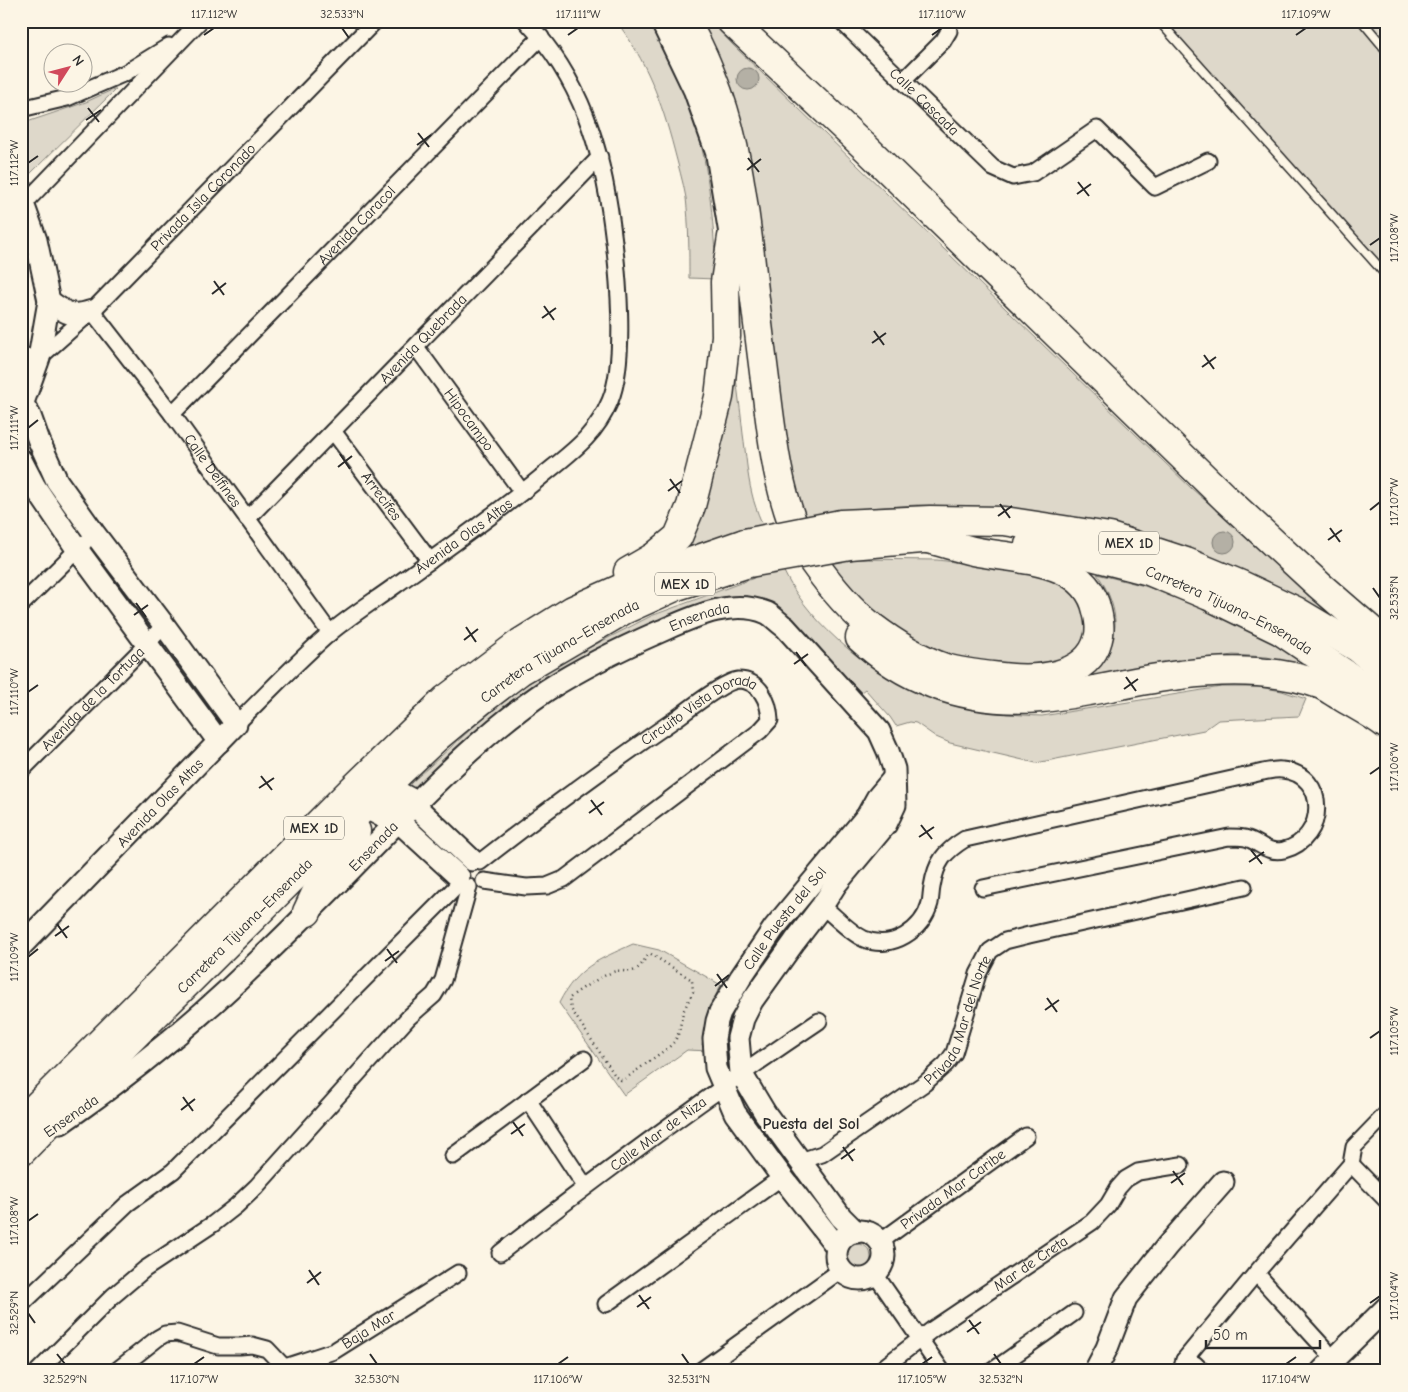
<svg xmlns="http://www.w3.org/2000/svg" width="1408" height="1392" font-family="'Comic Neue',sans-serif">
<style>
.green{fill:#ded8ca;stroke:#84827a}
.water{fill:#b4b0a5;stroke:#7d7b74}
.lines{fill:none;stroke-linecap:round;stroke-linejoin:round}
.lane-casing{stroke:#2b2b2b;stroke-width:11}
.street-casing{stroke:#2b2b2b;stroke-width:19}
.secondary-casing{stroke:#2b2b2b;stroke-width:25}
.primary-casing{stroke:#2b2b2b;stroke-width:28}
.highway-casing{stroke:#2b2b2b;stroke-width:31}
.path{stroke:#2b2b2b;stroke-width:2.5;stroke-dasharray:1 4;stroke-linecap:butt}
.lane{stroke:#fcf5e5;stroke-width:8}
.street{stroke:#fcf5e5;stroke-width:15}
.secondary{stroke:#fcf5e5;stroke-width:21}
.primary{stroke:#fcf5e5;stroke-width:24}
.highway{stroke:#fcf5e5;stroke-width:28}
.highway-bridge-casing{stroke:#2b2b2b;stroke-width:31;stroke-linecap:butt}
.highway-bridge{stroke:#fcf5e5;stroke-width:28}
.ticks{fill:none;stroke:#2b2b2b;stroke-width:2}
.labels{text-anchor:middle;stroke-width:4.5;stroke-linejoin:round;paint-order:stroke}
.shield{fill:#fcf5e5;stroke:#6a6863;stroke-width:1}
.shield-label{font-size:14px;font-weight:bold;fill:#2b2b2b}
.street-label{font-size:15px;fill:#2b2b2b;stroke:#fcf5e5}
.neighbourhood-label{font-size:16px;font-weight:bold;fill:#2b2b2b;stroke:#fcf5e5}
.neatline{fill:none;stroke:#2b2b2b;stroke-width:2}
.ticks-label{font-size:12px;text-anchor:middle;fill:#2b2b2b}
</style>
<rect width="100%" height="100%" fill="#fcf5e5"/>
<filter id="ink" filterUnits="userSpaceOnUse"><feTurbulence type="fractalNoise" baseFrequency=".02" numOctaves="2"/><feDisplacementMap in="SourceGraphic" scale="10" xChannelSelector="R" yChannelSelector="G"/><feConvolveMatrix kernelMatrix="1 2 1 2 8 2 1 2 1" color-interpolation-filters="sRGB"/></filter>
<g filter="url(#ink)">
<path class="green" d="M616,21H654C665,47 681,75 690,102C708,159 714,219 716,279L689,278C689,251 689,224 686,198C683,181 678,165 674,149C662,103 646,59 616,21Z
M692,21H710L733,45L1191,488L1338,616L1336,619L1199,553L1172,543L1100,525L1002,510L959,506L917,505L837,510L857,559L937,560L1032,571L1080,590L1092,637L1057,671L935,655L859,605L799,518Z
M1153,21H1387V282Z
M114,89H116L29,175L26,174L21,167V124L86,102Z
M731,347C736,376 740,405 743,434C746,454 747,474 752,494C756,512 765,530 773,547C780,563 787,580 797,594C831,644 897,692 956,706C984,712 1013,715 1042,716L1221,687H1259L1282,691L1306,699L1299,716L1218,720L1204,730L1036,763L950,743L936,737L916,723L910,722L896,726L890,717L865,689L861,692L777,608L627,640L419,797L408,787L411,783L481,720L523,687L565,660L651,616L754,578L734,534L721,536L675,551Z
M1097,574L1145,586L1200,607L1292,649L1317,669L1267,657L1233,655L1081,677C1090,667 1102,656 1109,644C1123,623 1110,592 1097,574Z
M633,944L659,950L721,985C710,1004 706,1024 702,1045L712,1047L710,1051L687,1050L624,1095L559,1003C577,967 598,960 633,944Z
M845 1257a13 13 0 1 1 26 0a13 13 0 1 1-26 0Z"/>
<path class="water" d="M737 79a11 11 0 1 1 22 0a11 11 0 1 1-22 0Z
M1213 542a11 11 0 1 1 22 0a11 11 0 1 1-22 0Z"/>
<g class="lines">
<g class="lane-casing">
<path id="lane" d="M1159,21L1387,276
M1362,21L1387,51"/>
</g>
<g class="street-casing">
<g id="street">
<path id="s1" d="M841,21L993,168L1013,177L1033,173L1097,129L1155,187L1208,161"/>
<path d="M903,81L943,41L949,31L948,21"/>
<path d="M21,109L67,98L125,73L169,46"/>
<path d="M21,207L200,21"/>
<path id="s2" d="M92,311L172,414L330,633"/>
<path id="s3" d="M416,347L522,492"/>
<path id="s4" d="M21,356L39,358L92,311L375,21"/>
<path id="s5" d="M172,414L541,37"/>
<path id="s6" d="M333,431L430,561"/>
<path id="s7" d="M247,519L600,157"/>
<path d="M21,605L84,543"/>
<path id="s8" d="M236,724C267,694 297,661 330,633C350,616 374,601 396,585C445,550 495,515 541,477C570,453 595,437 610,401C627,360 618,270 612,226C602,148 581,79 526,21"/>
<path id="s9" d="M21,771L147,644L164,625"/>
<path id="s10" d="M480,862C544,812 610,764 677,718C689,709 725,681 738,680C760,680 769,701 770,720L760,731L564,879L547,886L526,887L484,881"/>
<path d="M822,906C835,916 849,932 864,939C892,951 923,930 930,903C931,898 931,892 932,887C936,862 944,852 965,839L1263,772C1269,771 1276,769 1282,770C1329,774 1327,839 1284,850C1266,854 1259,841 1245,838C1240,837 1234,837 1229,837L983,888"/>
<path d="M528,1100L585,1186"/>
<path d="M453,1156L584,1059"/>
<path id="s11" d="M800,1161L822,1154L925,1083L946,1064L954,1053L978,974L990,951L1005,941L1029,935L1244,887"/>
<path d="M1351,1164L1387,1201"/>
<path id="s12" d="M880,1242L1026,1136"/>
<path id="s13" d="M500,1253C604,1172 710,1094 819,1021"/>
<path d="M1256,1273L1325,1349"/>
<path d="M875,1274L942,1371"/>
<path d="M606,1304L782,1177"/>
<path d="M21,1305L127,1204L173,1171L461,882"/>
<path d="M1184,1360L1195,1364L1202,1371"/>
<path d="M38,1371L113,1296L145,1269L213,1224L236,1206L256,1187L409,1017L434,995L443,980L469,887"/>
<path d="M116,1371L158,1338L165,1334L177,1333L218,1346H240L252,1345L267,1349L284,1367"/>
<path id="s14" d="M273,1371L334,1351L458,1273"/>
<path d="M700,1371L841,1270"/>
<path id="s15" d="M879,1371L933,1329L1092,1222L1108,1205L1118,1188L1126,1179L1138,1172L1181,1165"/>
<path d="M992,1371L1074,1313"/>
<path d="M1181,1371L1184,1360L1256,1273L1351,1164L1354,1147L1386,1114"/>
</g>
</g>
<g class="secondary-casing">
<g id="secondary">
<path d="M21,198L36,240L49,301L39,358L21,408"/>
<path d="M49,301C66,313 71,318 92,311"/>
<path d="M21,401L30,416L39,441L57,481L94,533L164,625L236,724L21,946"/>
<path d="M21,460L35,487L77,549L219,742"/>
<path d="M413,804L472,860"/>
<path d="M398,821L459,877"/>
<path id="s16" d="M61,1123C120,1082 177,1037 230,988C287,935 342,879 396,823C441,777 493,726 547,690C583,667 622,648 661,631C693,617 732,598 767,613C773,616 779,623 785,627L879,731L888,751L894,769L895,805L886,824L836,884L822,906L795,941L752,1001L743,1019L738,1038L741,1073L765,1113L841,1217L856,1232"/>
<circle cx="860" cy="1255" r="24"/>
<path id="s17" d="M837,1247L782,1177L735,1113L716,1068L714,1039L717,1021L720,1012L741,977L774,928L867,816L877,798L893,779"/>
<path d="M1095,1371L1107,1348L1126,1298L1167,1246L1223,1182"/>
<path d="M1322,1371L1387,1307"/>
</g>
</g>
<g class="primary-casing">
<path id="primary" d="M663,21L696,90L718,152L732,237"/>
</g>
<g class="highway-casing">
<g id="highway">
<path d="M684,21C699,43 709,69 718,93C737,146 743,200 750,255C755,302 761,349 767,396C773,445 779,494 799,539C802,548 809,556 814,563C831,587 848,608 871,626C892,642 919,659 945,668C962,673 983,675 1001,677C1034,681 1088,679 1098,639C1101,630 1099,619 1097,611C1086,557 1016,560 973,551C957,547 940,542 924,538"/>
<path d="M731,21L865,147L1226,499L1319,585L1387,644"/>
<path d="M841,524L930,520L1004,521L1110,537L1186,562L1239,584L1296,611L1358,648L1387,671"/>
<path d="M850,545L934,538"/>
<path id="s18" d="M1029,545L1064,549L1149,571L1209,596L1281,631L1387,702"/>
<path d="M628,572L654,557L678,537L691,506L719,397L726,336L725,282L732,237"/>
<path d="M860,638C911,685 972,703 1041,698C1088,694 1133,680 1180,675C1225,669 1275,669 1319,684C1327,687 1334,693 1342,697C1357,706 1373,714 1387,725"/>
<path d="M383,788L413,804"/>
<path d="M366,804L398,821"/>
<path d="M307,912C314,897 320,883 329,870C339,857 352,847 356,831"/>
<path d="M21,1122L352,790L446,699L520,643L573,610L642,579L745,543"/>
<path id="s19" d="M21,1152L117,1053L383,788L437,737L483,699L520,671L624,610L677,586L749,563"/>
</g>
</g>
<path class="path" d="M651,954L692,980L693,992L683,1012L679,1032L675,1041L669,1047L625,1079L621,1080L616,1077L571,1009L569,999C574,992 607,973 616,971C622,970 628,973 635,970C643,966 644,957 651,954Z"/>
<use href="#lane" class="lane"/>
<use href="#street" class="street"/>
<use href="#secondary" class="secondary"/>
<use href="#primary" class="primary"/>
<use href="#highway" class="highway"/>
<g class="highway-bridge-casing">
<path id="highway-bridge" d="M745,543L841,524
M749,563L850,545"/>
</g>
<use href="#highway-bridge" class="highway-bridge"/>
</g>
</g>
<path class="ticks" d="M342,28L349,38M204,35L214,28M568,35L578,28M932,35L942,28M1296,35L1306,28M88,108L99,122M86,120L101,110M418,133L429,147M417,145L431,135M748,158L759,172M28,163L38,156M747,170L761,159M1078,182L1089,196M1077,194L1091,184M1370,245L1380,238M214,281L224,295M212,294L226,283M544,306L554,320M542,318L556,308M874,331L884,345M872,343L886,333M1204,355L1214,369M1202,367L1216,357M28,428L38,420M340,454L350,469M338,467L352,456M670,479L680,493M668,491L682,481M1000,504L1010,518M1370,510L1380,502M998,516L1012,506M1330,528L1340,542M1328,540L1342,530M1373,588L1380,598M136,603L146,617M134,615L148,605M466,627L476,642M464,640L478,629M796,652L806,666M794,664L808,654M1126,677L1136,691M1124,689L1138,679M28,692L38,685M1370,774L1380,767M261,776L272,790M259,788L274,778M591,800L602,815M589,813L604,802M921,825L932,839M919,837L934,827M1251,850L1262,864M1249,862L1264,852M57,924L67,938M55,936L69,926M387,949L397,963M28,957L38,949M385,961L399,951M717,974L727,988M715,986L729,975M1047,998L1057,1012M1045,1010L1059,1000M1370,1038L1380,1031M183,1097L193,1111M181,1110L195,1099M513,1122L523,1136M511,1134L525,1124M843,1147L853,1161M841,1159L855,1149M1173,1171L1183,1185M1171,1183L1185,1173M28,1221L38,1214M309,1270L319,1285M307,1283L321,1272M639,1295L649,1309M1370,1303L1380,1296M637,1307L651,1297M28,1313L35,1323M969,1320L979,1334M967,1332L981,1322M57,1354L65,1364M370,1354L377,1364M682,1354L689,1364M994,1354L1001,1364M194,1364L204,1357M558,1364L568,1357M922,1364L932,1357M1286,1364L1296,1357"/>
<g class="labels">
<g class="shield">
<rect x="1099" y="531.5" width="60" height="23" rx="4"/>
<rect x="655" y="572.5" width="60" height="23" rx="4"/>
<rect x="284" y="816.5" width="60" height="23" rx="4"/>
</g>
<g class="shield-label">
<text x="1129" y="548">MEX 1D</text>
<text x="685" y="589">MEX 1D</text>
<text x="314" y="833">MEX 1D</text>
</g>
<g class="street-label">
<text dy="5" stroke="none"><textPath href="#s1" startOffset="116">Calle Cascada</textPath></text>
<text dy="5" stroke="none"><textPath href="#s4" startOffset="248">Privada Isla Coronado</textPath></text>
<text dy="5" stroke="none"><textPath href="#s5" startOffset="264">Avenida Caracol</textPath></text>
<text dy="5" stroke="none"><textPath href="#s7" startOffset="252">Avenida Quebrada</textPath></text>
<text dy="5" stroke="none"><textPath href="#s3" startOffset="90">Hipocampo</textPath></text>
<text dy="5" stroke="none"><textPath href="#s2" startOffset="200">Calle Delfines</textPath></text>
<text dy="5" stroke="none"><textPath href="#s6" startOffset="81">Arrecifes</textPath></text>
<text dy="5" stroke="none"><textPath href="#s8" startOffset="296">Avenida Olas Altas</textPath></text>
<text dy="5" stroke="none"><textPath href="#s18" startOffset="212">Carretera Tijuana–Ensenada</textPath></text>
<text dy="5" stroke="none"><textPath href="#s16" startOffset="822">Ensenada</textPath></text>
<text dy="5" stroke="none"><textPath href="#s19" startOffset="738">Carretera Tijuana–Ensenada</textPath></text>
<text dy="5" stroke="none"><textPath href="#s9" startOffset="102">Avenida de la Tortuga</textPath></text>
<text dy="5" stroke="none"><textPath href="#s10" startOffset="269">Circuito Vista Dorada</textPath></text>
<text transform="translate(160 803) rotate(-46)" y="5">Avenida Olas Altas</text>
<text dy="5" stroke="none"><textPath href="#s16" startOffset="418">Ensenada</textPath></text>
<text dy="5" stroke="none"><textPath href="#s17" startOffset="388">Calle Puesta del Sol</textPath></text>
<text dy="5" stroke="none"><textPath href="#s19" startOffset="318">Carretera Tijuana–Ensenada</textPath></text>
<text dy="5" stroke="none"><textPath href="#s11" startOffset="221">Privada Mar del Norte</textPath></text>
<text transform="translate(71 1116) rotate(-35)" y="5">Ensenada</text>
<text dy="5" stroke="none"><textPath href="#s13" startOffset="198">Calle Mar de Niza</textPath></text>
<text dy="5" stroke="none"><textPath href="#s12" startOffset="90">Privada Mar Caribe</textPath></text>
<text dy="5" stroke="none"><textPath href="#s15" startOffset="186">Mar de Creta</textPath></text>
<text dy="5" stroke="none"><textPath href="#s14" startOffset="105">Baja Mar</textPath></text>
</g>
<g class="neighbourhood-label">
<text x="811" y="1129">Puesta del Sol</text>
</g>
</g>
<rect width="1408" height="1392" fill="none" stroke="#fcf5e5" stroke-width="55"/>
<g transform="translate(68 68) rotate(54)"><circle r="24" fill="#fcf5e5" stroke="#a8a49b"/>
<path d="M0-4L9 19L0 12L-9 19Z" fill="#d1495b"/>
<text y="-8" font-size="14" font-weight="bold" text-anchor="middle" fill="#2b2b2b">N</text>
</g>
<path d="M1206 1340v8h114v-8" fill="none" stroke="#2b2b2b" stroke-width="2.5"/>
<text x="1213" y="1340" font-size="15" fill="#2b2b2b" stroke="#fcf5e5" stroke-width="4" paint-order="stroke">50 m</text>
<rect x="28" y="28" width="1352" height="1336" class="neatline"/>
<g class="ticks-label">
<text x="214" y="18">117.112°W</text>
<text x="342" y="18">32.533°N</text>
<text x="578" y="18">117.111°W</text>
<text x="942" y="18">117.110°W</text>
<text x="1306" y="18">117.109°W</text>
<text transform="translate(14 163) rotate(-90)" y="4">117.112°W</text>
<text transform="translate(1394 238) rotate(-90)" y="4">117.108°W</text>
<text transform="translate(14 428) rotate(-90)" y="4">117.111°W</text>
<text transform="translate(1394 502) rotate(-90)" y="4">117.107°W</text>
<text transform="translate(1394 598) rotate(-90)" y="4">32.535°N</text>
<text transform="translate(14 692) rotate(-90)" y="4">117.110°W</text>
<text transform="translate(1394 767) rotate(-90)" y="4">117.106°W</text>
<text transform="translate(14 957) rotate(-90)" y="4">117.109°W</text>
<text transform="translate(1394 1031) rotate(-90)" y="4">117.105°W</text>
<text transform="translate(14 1221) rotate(-90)" y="4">117.108°W</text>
<text transform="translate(1394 1296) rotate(-90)" y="4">117.104°W</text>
<text transform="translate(14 1313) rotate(-90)" y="4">32.529°N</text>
<text x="65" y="1383">32.529°N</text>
<text x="194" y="1383">117.107°W</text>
<text x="377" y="1383">32.530°N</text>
<text x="558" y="1383">117.106°W</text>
<text x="689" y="1383">32.531°N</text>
<text x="922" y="1383">117.105°W</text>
<text x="1001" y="1383">32.532°N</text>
<text x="1286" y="1383">117.104°W</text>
</g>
</svg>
